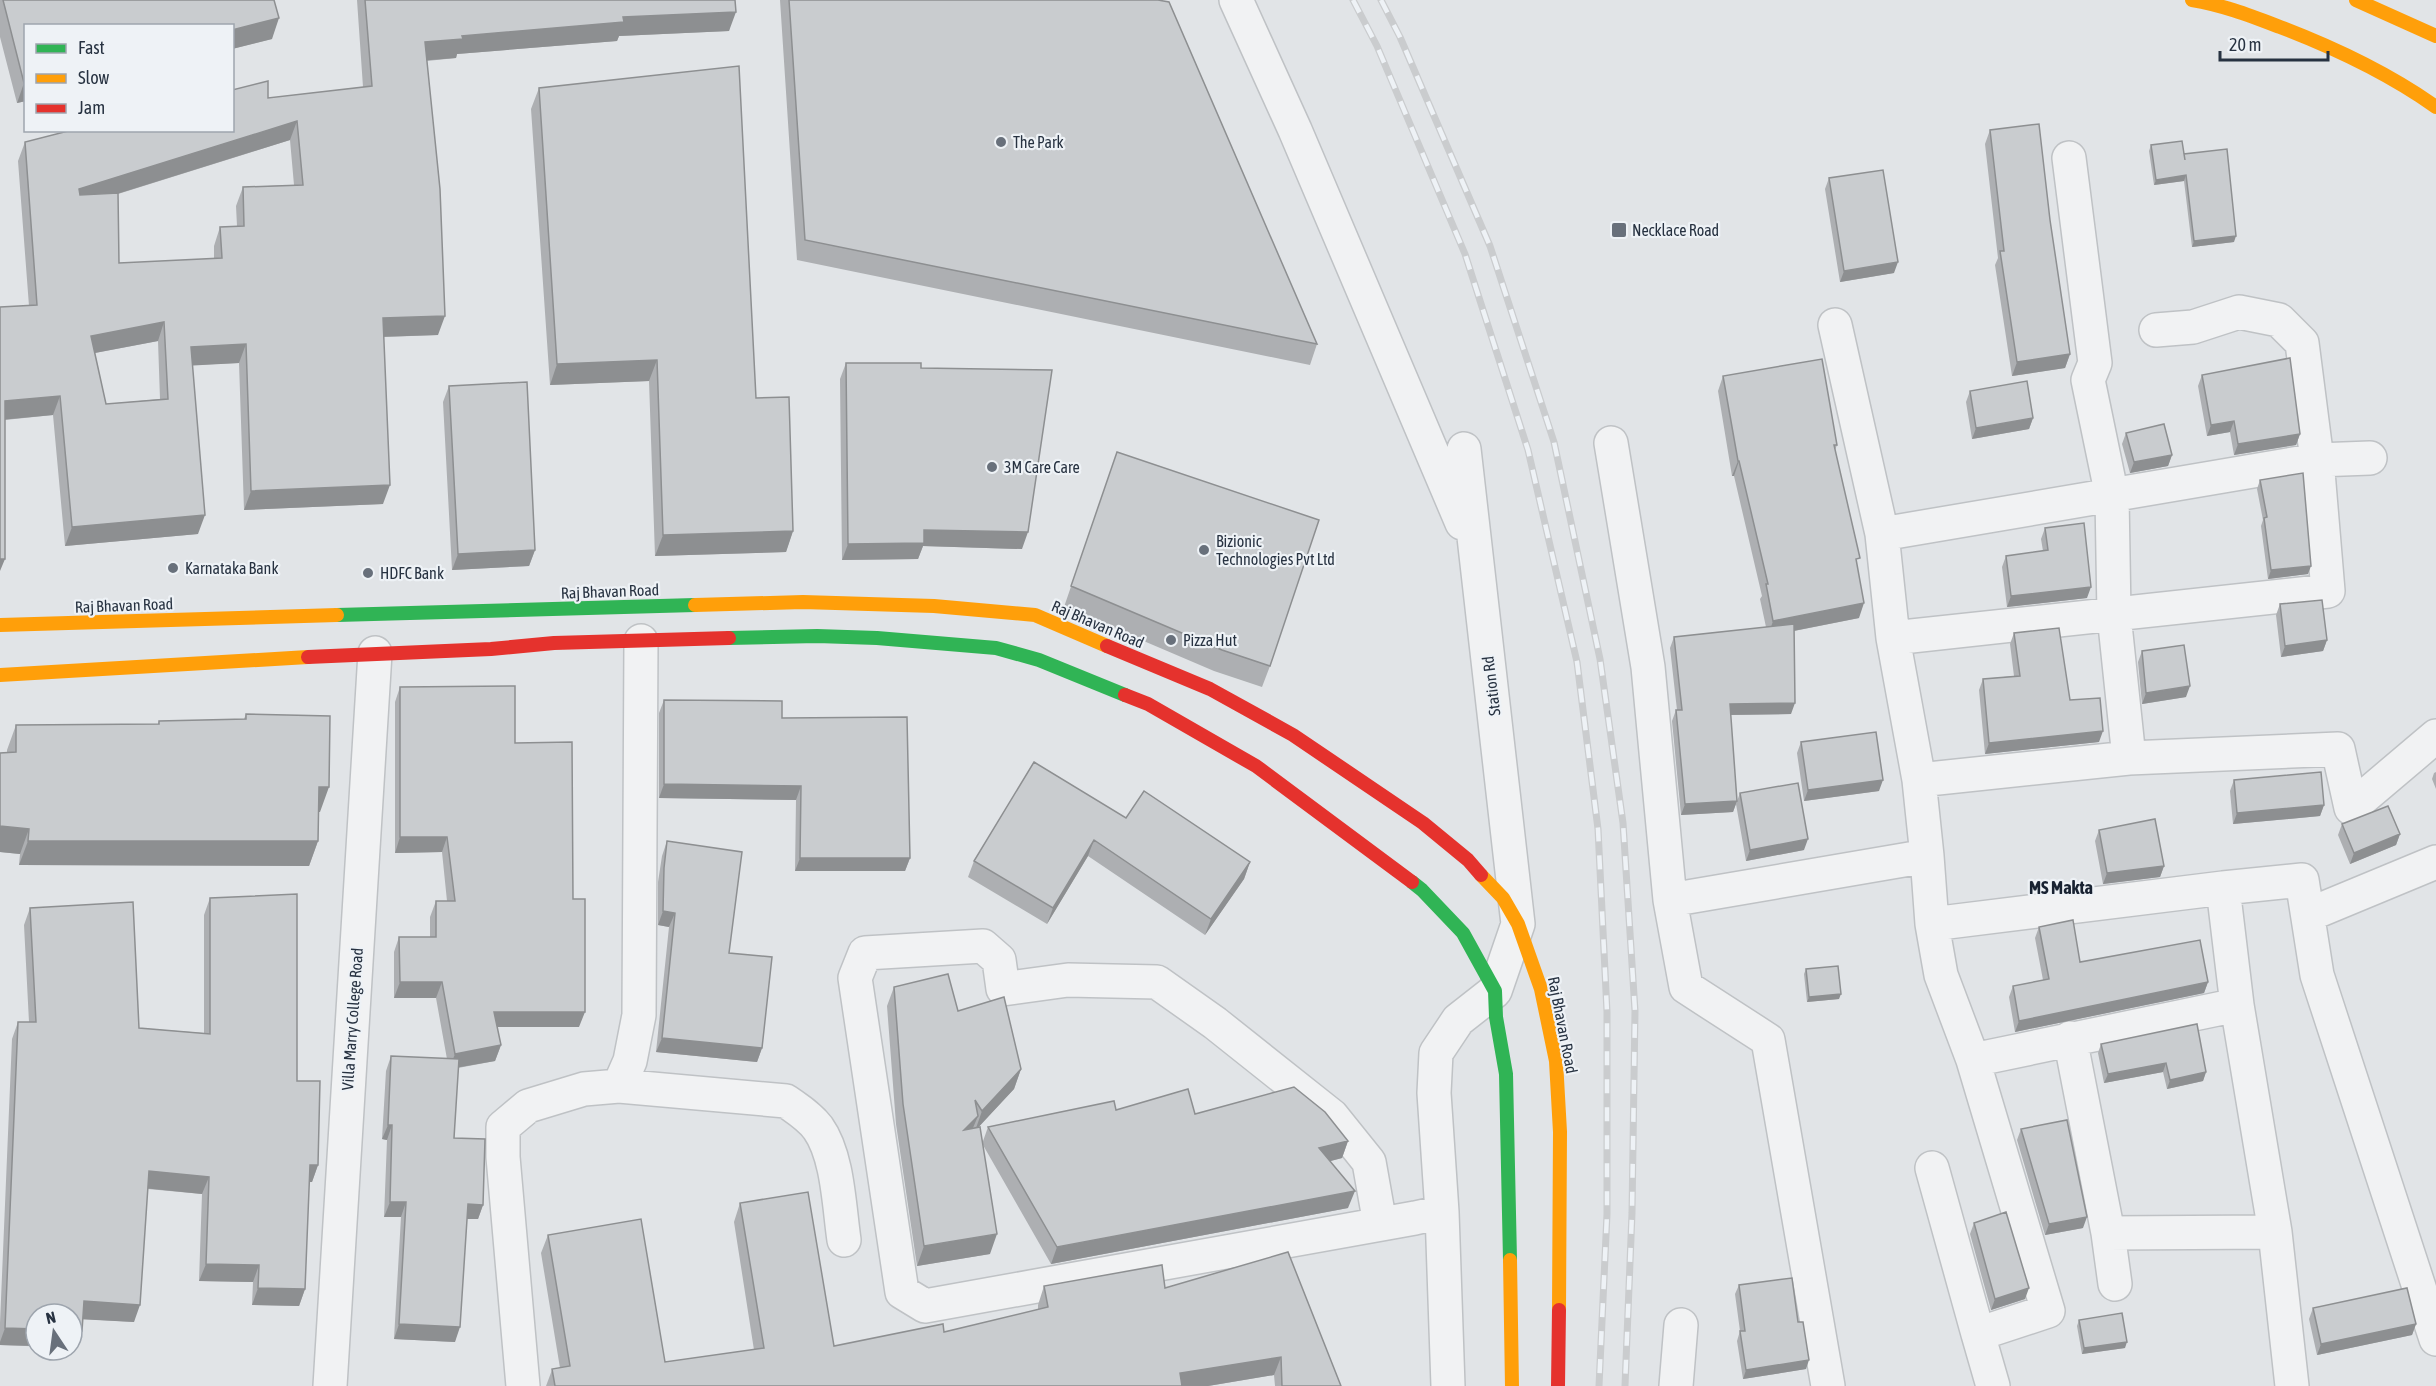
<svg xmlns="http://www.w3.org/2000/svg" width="2436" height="1386" font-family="'Asap Condensed',sans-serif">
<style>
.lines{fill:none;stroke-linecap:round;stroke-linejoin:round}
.street-casing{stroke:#bfc2c5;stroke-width:36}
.street{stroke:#f1f2f3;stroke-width:33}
.fast{stroke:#30b455;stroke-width:14}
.slow{stroke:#ff9f0a;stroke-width:14}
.jam{stroke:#e5322d;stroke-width:14}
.rail-casing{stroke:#caccce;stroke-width:7}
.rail{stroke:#eef2f6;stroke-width:4.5;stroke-dasharray:14;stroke-linecap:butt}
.wall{fill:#adafb2;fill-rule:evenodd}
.shaded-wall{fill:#8d8f91}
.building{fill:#c9cccf;stroke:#8d8f91;stroke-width:1.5;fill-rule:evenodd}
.poi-dot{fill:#68707b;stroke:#eef2f6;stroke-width:2}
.labels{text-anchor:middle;stroke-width:4.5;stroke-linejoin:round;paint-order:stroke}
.poi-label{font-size:16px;fill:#273241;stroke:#eef2f6;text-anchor:start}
.street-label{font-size:16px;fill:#273241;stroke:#eef2f6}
.neighbourhood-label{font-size:18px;font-weight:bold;fill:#192332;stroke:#eef2f6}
</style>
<rect width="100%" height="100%" fill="#e1e4e7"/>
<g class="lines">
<g class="street-casing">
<path id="street" d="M1236,0L1295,130L1462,523
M2069,158L2095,363L2088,380L2112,496L2114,615L2129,758L2338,749L2351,808L2436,736
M1835,325L1882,534L1893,638L1919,780L1927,856
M1611,443L1648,667L1670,900
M1882,534L2317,460L2370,458
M1893,638L2328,591L2317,460L2302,343L2279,320L2239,312L2193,327L2156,330
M1919,780L2129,758
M2308,915L2436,862
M2070,1038L2108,1233L2115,1284
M1973,1060L2237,1005
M619,1086L786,1101C797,1109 809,1116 818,1128C838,1156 839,1206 844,1240
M1932,1168L1978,1334
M1380,1224L1369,1162L1332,1116L1215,1023L1157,982L1068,980L1003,989L999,960L983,946L865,953L855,978L902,1292L925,1306L1415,1218L1442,1212
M2108,1233L2275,1232
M330,1386L375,653
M523,1386L503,1157V1127L528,1106L584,1089L619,1086L630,1061L639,1015L641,641
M1448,1386L1442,1212L1434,1093L1436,1053L1458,1020L1495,991L1518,924L1464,449
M1676,1386L1681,1325
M1828,1386L1768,1040L1686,987L1670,900L1927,856L1932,924
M1993,1386L1978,1334L2048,1311L1973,1060L1941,975L1932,924L2223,888
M2292,1386L2275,1232L2237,1005L2223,888L2302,880L2317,975L2436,1339"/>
</g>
<use href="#street" class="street"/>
<path class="fast" d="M337,615L695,605
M729,638L817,636L877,638L996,648L1039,660L1125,695
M1412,882L1422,890L1463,933L1495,991L1496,1017L1506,1074L1510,1260"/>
<path class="slow" d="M2192,0C2223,5 2251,16 2280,27C2335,48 2388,73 2436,107
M2356,0L2436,36
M695,605L803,602L934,606L1035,615L1107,646
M0,625L337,615
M0,675L308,657
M1481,875L1503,898L1518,924L1541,989L1556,1061L1560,1132L1559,1310
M1510,1260L1512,1386"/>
<path class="jam" d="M1107,646L1210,689L1293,735L1423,823L1468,860L1481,875
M308,657L491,649L554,643L729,638
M1125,695L1148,704L1256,766L1412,882
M1558,1386L1559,1310"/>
<g class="rail-casing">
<path id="rail" d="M1353,0L1377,46L1465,254L1528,450L1577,662L1598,829L1607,1012V1214L1599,1386
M1381,0L1400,37L1490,246L1554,442L1600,659L1623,823L1635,1011L1632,1213L1625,1386"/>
</g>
<use href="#rail" class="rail"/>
</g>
<path class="wall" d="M0,0H274L272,39L232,49V26L26,101L17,103L0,37Z
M357,0H735L729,31L619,36L617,41L457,54L456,58L427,61L438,335L384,337L383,504L244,510L239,363L192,365L198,534L65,546L53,415L5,420L0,307L29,306L18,161L25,142L268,98L363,87ZM290,140L294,185L243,187L236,206L237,226L220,227L214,246V259L119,263L118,194ZM158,341L160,399L106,404L95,353Z
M780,0H1158L1317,344L1310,365L797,260Z
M539,88L756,398L793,531L786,552L655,556L649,381L550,385L531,109Z
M1990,130L2050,220L2070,354L2065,368L2012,376L1995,265L1998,258L1985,144Z
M2151,145L2184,155L2234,242L2192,247L2184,181L2154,185L2149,151Z
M1829,178L1894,273L1840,282L1825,189Z
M846,363L921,368L1022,549L923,546L918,559L842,560L840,379Z
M2202,375L2300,434L2296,445L2234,455L2230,432L2207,436L2198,386Z
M1723,376L1837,445L1835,450L1857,566L1859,618L1794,631L1791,714L1730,715L1737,801L1733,812L1681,815L1672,721L1676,710H1677L1670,648L1674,637L1766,627L1760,599L1762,596L1734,476H1732L1718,391Z
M449,386L535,550L529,566L452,570L443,402Z
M1970,391L2033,418L2029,429L1972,439L1966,402Z
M2126,433L2172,455L2168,466L2130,473L2122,444Z
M1110,473L1270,666L1262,687L1214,671L1064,607Z
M2260,480L2308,574L2268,579L2261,526L2263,520L2257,489Z
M2045,528L2087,598L2007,607L2002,567L2006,556L2043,551L2041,539Z
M2280,604L2327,640L2323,651L2281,657L2276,615Z
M2014,633L2070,700L2099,742L1985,754L1979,690L1983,679L2014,676L2010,644Z
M2142,651L2186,697L2142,704L2138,662Z
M400,687L515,743L573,899L579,1027H497L501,1045L495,1061L458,1068L454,1138L483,1205L478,1219H467L455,1342L394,1339L401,1217H384L387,1140L382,1139L386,1071L391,1056L447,1059L436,998H394V952L399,937H430V917L436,901H447L442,852L395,853V702Z
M664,700L782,718L910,858L905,871H795L796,800L659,798V713Z
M246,714L320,812H319L318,841L309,866L19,865L20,854L0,852V753L7,752V750L16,725L158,724L159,721L244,719Z
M1801,742L1879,791L1804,801L1797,753Z
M2436,772V789L2432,779L2434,773Z
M2234,780L2324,805L2320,816L2233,824L2230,791Z
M1740,793L1804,850L1746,861L1736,804Z
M1126,818L1250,862L1244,879L1205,935L1088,856L1047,924L968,877L974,861Z
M2342,824L2400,834L2396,845L2350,864L2338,835Z
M2099,830L2164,866L2160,877L2103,884L2095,841Z
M667,841L729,953L762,1048L757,1062L656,1052L669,927L658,925V882L662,856Z
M210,898L297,1081L318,1165L312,1182H309L305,1289L299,1306L252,1305L253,1282L199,1281L202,1194L148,1189L134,1322L83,1319L82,1331L76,1348L0,1345V1323L12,1039L18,1022H29L24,925L30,908L139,1028L204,1033V915Z
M2039,927L2080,962L2208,982L2204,993L2015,1032L2009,997L2013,986L2043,980L2035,938Z
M1806,969L1839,999L1807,1002L1804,974Z
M894,987L958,1011L1021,1069L1014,1089L978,1127L982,1144L988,1127L1116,1110L1195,1114L1348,1141L1342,1158L1330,1161L1348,1208L1051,1264L983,1145L990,1254L917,1266L896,1124L887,1006Z
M2101,1044L2206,1072L2203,1081L2167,1089L2163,1072L2104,1083L2098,1053Z
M2021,1129L2083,1228L2045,1235L2017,1140Z
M740,1203L834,1346L944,1332L1038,1310V1305L1044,1286L1165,1288L1341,1386H1275L1274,1375L1208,1386H546L552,1370L560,1368L541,1253L548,1235L665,1362L754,1350L734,1222Z
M1974,1223L2025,1299L1991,1310L1970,1234Z
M1739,1285L1798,1322L1806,1369L1743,1379L1737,1341L1740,1331L1735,1294Z
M2313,1308L2416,1324L2412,1335L2317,1355L2309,1319Z
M2079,1320L2125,1348L2082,1354L2077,1326Z"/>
<path class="shaded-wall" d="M736,12L729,31L619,36L617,41L457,54L456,58L418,61L425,42L462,36L623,17Z
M279,18L272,39L232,49V30Z
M26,82V101L17,103L24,83Z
M297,121L290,140L72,208L79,189Z
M2186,175L2184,181L2154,185L2156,180Z
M2236,236L2234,242L2192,247L2194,241Z
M1898,262L1894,273L1840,282L1844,271Z
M445,316L438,335L376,337L383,318Z
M164,322L158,341L84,355L91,336Z
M246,344L239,363L184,366L191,347Z
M2070,354L2065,368L2012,376L2017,362Z
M657,360L649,381L550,385L557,364Z
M60,396L53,415L0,420L5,401Z
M2033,418L2029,429L1972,439L1976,428Z
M2234,421L2230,432L2207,436L2211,425Z
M2300,434L2296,445L2234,455L2238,444Z
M2172,455L2168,466L2130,473L2134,462Z
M1738,461H1739L1734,476H1732Z
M390,485L383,504L244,510L251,491Z
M205,515L198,534L65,546L72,527Z
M924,530L1028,532L1022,549L923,546L918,559L842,560L848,544Z
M793,531L786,552L655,556L663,535Z
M535,550L529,566L452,570L458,554Z
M0,559H5L0,571Z
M2311,566L2308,574L2268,579L2271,570Z
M2091,587L2087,598L2007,607L2011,596Z
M1864,603L1859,618L1768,636L1773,621Z
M2327,640L2323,651L2281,657L2285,646Z
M2190,686L2186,697L2142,704L2146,693Z
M1795,703L1791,714L1726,715L1730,704Z
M2103,731L2099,742L1985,754L1989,743Z
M1883,780L1879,791L1804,801L1808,790Z
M664,784L801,786L796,800L659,798Z
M319,787H329L320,812H310Z
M1737,801L1733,812L1681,815L1685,804Z
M2324,805L2320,816L2233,824L2237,813Z
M0,826L29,829L20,854L0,852Z
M2400,834L2396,845L2350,864L2354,853Z
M400,837H447L442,852L395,853Z
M1808,839L1804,850L1746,861L1750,850Z
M1094,840L1088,856L1047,924L1053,908Z
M28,841H318L309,866L19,865Z
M800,858H910L905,871H795Z
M1250,862L1244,879L1205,935L1211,919Z
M2164,866L2160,877L2103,884L2107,873Z
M663,911L675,913L669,927L658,925Z
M400,982H442L436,998H394Z
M2208,982L2204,993L2015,1032L2019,1021Z
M1841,994L1839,999L1807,1002L1809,997Z
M494,1012H585L579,1027H488Z
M662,1038L762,1048L757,1062L656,1052Z
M501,1045L495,1061L449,1069L455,1054Z
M2166,1063L2163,1072L2104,1083L2108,1074Z
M1021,1069L1014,1089L975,1131L982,1111Z
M2206,1072L2203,1081L2167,1089L2170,1080Z
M978,1116L970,1135L964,1130Z
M388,1125H392L387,1140L382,1139Z
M1348,1141L1342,1158L1312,1166L1319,1148Z
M310,1165H318L312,1182H303Z
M149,1171L209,1177L202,1194L143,1188Z
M1355,1191L1348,1208L1051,1264L1057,1247Z
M390,1202H406L401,1217H384Z
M468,1204L483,1205L478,1219H462Z
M2087,1217L2083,1228L2045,1235L2049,1224Z
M997,1234L990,1254L917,1266L924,1246Z
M206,1264L259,1265L253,1282L199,1281Z
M258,1288L305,1289L299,1306L252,1305Z
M2029,1288L2025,1299L1991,1310L1995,1299Z
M84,1301L140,1305L134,1322L77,1319Z
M399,1324L460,1327L455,1342L394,1339Z
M2416,1324L2412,1335L2317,1355L2321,1344Z
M5,1328L36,1329V1346L0,1345V1342Z
M72,1330L82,1331L76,1348L72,1347Z
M2127,1342L2125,1348L2082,1354L2084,1348Z
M1281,1357L1274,1375L1208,1386H1175L1180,1373Z
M1809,1360L1806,1369L1743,1379L1746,1370Z"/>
<path class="building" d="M3,0H274L279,18L232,30V26H26V82L24,83Z
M365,0H735L736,12L623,17L624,22L462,36L463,39L425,42L440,189L445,316L383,318L390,485L251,491L246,344L191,347L205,515L72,527L60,396L5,401V559H0V307L37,305L25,142L72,130H232V90L268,81V98L372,86ZM297,121L303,185L243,187L244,226L220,227L222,258L119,263L118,193L80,195L79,189ZM164,322L168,399L106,404L91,336Z
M789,0H1158L1169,2L1317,344L805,240Z
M739,66L756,398L789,397L793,531L663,535L657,360L557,364L539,88Z
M2039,124L2050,220L2070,354L2017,362L2000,251H2004L1990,130Z
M2182,141L2185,160L2184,154L2227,149L2236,236L2194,241L2186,175L2156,180L2151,145Z
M1883,170L1898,262L1844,271L1829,178Z
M2290,358L2300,434L2238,444L2234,421L2211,425L2202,375Z
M1822,359L1837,445H1834L1860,558L1856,559L1864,603L1773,621L1766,584H1768L1739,461H1738L1723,376Z
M846,363H921V368L1052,370L1028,532L924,530V543L848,544Z
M2027,381L2033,418L1976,428L1970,391Z
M527,382L535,550L458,554L449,386Z
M2164,424L2172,455L2134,462L2126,433Z
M1117,452L1319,520L1270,666L1222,650L1071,586Z
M2303,473L2311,566L2271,570L2264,518L2267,517L2260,480Z
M2084,523L2091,587L2011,596L2006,556L2048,550L2045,528Z
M2322,600L2327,640L2285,646L2280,604Z
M1794,624L1795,703L1730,704L1737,801L1685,804L1676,710H1682L1674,637Z
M2059,628L2070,700L2100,698L2103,731L1989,743L1983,679L2020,676L2014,633Z
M2184,645L2190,686L2146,693L2142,651Z
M515,686V743L572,742L573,899H585V1012H494L501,1045L455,1054L442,982H400L399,937H436V901H455L447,837H400V687Z
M664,700L782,701V718L907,717L910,858H800L801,786L664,784Z
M246,714L330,716L329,787H319L318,841H28L29,829L0,826V753L16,752V725L159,724V721L246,719Z
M1876,732L1883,780L1808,790L1801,742Z
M1034,762L1126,818L1144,791L1250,862L1211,919L1094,840L1053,908L974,861Z
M2321,772L2324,805L2237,813L2234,780Z
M1798,783L1808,839L1750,850L1740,793Z
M2388,806L2400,834L2354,853L2342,824Z
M2155,819L2164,866L2107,873L2099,830Z
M667,841L742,852L729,953L772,957L762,1048L662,1038L675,913L663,911L664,868Z
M297,894V1081H320L318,1165H310L305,1289L258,1288L259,1265L206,1264L209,1177L149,1171L140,1305L84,1301L82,1331L72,1330V1314H36V1329L5,1328L18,1022H36L30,908L133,902L139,1028L210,1034V898Z
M2073,920L2080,962L2200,940L2208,982L2019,1021L2013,986L2049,979L2039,927Z
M1838,966L1841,994L1809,997L1806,969Z
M948,974L958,1011L1004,997L1021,1069L982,1111L975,1100L978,1116L964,1130L980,1127L997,1234L924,1246L903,1104L894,987Z
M2197,1024L2206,1072L2170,1080L2166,1063L2108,1074L2101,1044Z
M391,1056L459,1059L454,1138L485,1139L483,1205L468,1204L460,1327L399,1324L406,1202H390L392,1125H388Z
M1294,1087L1325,1112L1348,1141L1319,1148L1355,1191L1057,1247L988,1127L1114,1101L1116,1110L1188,1089L1195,1114Z
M2067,1120L2087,1217L2049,1224L2021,1129Z
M808,1192L834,1346L943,1324L944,1332L1048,1307L1044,1286L1162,1265L1165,1288L1288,1252L1341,1386H1282L1281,1357L1180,1373L1182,1386H555L552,1369L570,1366L548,1235L641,1219L665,1362L764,1348L740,1203Z
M2006,1212L2029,1288L1995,1299L1974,1223Z
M1792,1278L1798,1322H1803L1809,1360L1746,1370L1740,1331H1745L1739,1285Z
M2407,1288L2416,1324L2321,1344L2313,1308Z
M2122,1313L2127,1342L2084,1348L2079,1320Z"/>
<g class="poi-dot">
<circle cx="1001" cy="142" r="6"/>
<rect x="1611" y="222" width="16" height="16" rx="3"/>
<circle cx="992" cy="467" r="6"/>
<circle cx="1204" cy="550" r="6"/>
<circle cx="173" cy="568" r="6"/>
<circle cx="368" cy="573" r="6"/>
<circle cx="1171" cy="640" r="6"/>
</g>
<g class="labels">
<g class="poi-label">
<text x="1013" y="148">The Park</text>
<text x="1632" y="236">Necklace Road</text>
<text x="1004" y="473">3M Care Care</text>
<text x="1216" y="547">Bizionic<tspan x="1216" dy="18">Technologies Pvt Ltd</tspan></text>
<text x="185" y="574">Karnataka Bank</text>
<text x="380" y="579">HDFC Bank</text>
<text x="1183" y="646">Pizza Hut</text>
</g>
<g class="street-label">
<text transform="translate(610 591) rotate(-2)" y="6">Raj Bhavan Road</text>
<text transform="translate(124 605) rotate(-2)" y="6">Raj Bhavan Road</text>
<text transform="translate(1098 624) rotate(23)" y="6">Raj Bhavan Road</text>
<text transform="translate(1491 686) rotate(-97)" y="6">Station Rd</text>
<text transform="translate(352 1019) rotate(-86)" y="6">Villa Marry College Road</text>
<text transform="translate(1563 1025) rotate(79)" y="6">Raj Bhavan Road</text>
</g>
<g class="neighbourhood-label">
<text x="2061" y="894">MS Makta</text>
</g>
</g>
<rect x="24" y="24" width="210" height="108" fill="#eef2f6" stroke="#9ea5ae" stroke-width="1.5"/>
<rect x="36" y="44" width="30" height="9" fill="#30b455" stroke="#9ea5ae" stroke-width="1.5"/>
<text x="78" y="54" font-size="18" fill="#273241">Fast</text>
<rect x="36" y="74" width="30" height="9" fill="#ff9f0a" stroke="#9ea5ae" stroke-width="1.5"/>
<text x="78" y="84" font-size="18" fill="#273241">Slow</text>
<rect x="36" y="104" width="30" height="9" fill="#e5322d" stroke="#9ea5ae" stroke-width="1.5"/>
<text x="78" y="114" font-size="18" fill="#273241">Jam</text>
<g transform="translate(54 1332) rotate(347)"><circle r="28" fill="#eef2f6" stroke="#9ea5ae" stroke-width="1.5"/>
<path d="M0-4.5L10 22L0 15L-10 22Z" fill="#68707b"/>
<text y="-9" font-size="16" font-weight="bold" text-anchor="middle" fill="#273241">N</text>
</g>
<path d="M2220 51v9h108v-9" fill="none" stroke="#273241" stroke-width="3"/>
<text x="2229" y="51" font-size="18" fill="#273241" stroke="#eef2f6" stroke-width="4.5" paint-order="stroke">20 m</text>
</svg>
